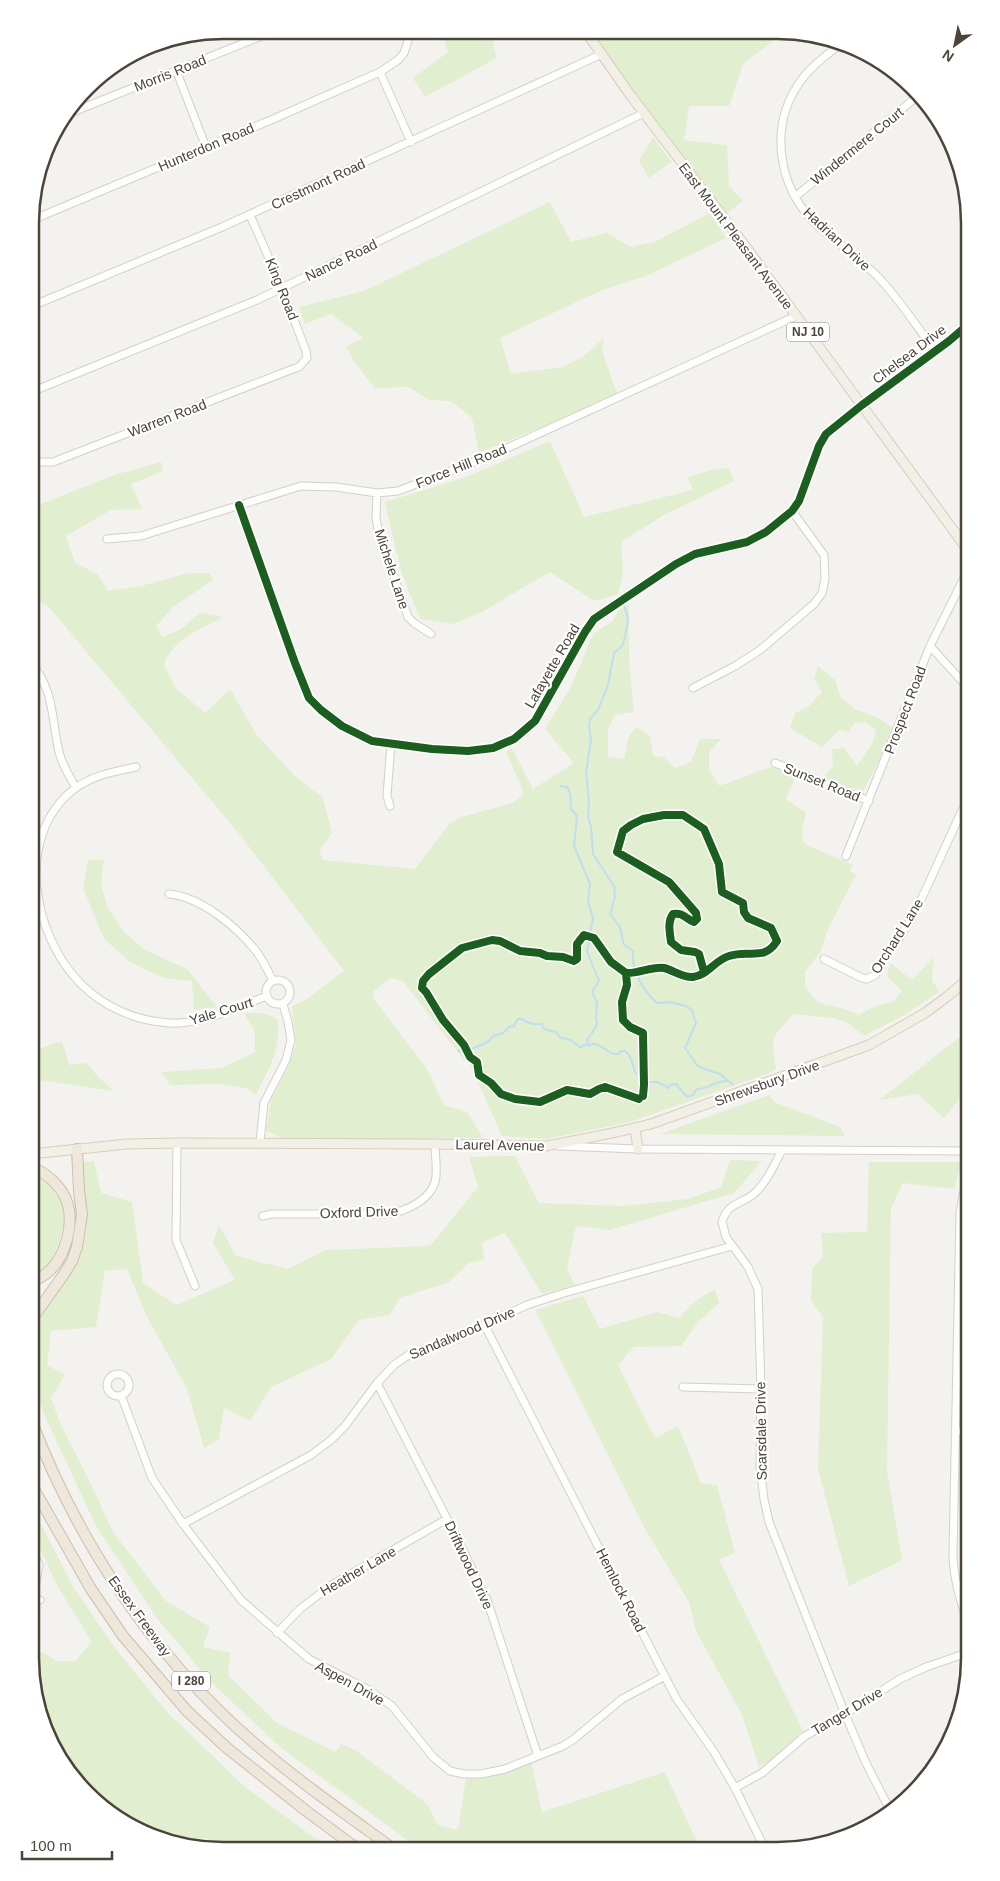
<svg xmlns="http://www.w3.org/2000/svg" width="1000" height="1881" font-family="Arial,sans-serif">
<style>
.green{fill:#e1eecf}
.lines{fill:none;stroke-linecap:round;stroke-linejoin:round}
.stream{stroke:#c0ddf1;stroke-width:2}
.minor-casing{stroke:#d2d0cb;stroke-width:9}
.major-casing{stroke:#d6cebb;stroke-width:11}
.highway-casing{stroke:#ccbfa9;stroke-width:12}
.minor{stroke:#fdfdfc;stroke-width:7}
.major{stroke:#f2efe6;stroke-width:9}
.highway{stroke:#ede8db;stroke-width:10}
.cycleway-casing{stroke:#fff;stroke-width:11}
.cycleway{stroke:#1b5e20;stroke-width:8}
.labels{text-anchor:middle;stroke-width:4.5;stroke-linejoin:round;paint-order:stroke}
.shield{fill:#fff;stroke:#817c74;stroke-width:1}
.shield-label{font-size:12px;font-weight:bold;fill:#4b4439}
.street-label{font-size:14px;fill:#4b4439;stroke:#fff}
.rim{fill:none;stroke:#4b4439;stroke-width:2.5}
</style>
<rect width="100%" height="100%" fill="#f4f2ee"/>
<path class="green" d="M456,31L494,32L493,45L497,58L425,97L413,78L448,52L444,40Z
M592,32L640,33L677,38L686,33H783L743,64L729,106H689L684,140L727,145L729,186L743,201L725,215L667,140Z
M653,137L672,162L649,178L639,161Z
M550,202L571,242L607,233L630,247L655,242L710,213L726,238L646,276L600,291L500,338L511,374L563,367L584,356L604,338L602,351L618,396L479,453L472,418L451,401L429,400L408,387L375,388L356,364L346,347L363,338L331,314L305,324L299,307L364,291Z
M550,441L584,517L693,490L688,477L711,470L728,468L734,481L664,515L621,542L623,572L618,594L594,601L550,572L480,613L452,624L420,619L401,571L385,502L469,476Z
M161,462L163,471L131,484L142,509L111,510L66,536L75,563L97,574L108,591L141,586L189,573H210L213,580L173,607L156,626L162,637L180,630L200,613L224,617C202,628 173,639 164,664L176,688L205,713L230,689L256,734L296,777L323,798L332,833L319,850L323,860L415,869L449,824L461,817L513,803L524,793L506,752L511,747L533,789L574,763L545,729L572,685L593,634L613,621L618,611L629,604V660L634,712L615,715L608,729V757L624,759L629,736L637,727L650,736L653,756L664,757L675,768L691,762L700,739H721L709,752V769L719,786L771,767L795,777L786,799L806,813L802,830L803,842L813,848L853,865L850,871L856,875L827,931L821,951L805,972V986L818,1003L841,1008L859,1015L875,1006L893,1002L902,991L887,976L890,963L912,980L934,957L932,980L939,992L904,1015L864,1036L848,1023L834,1018L792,1014C788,1021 785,1024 779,1030C769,1041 774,1056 776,1069L767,1074L630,1122L546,1139L502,1136L467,1058L464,1060L403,981L390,978L374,991L373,998L427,1069L444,1105L467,1112L483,1138L287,1140L266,1131L271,1101L286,1071L296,1045L292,1006L304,1001L344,971L240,835L48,606L31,598V503L36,506L114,475Z
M818,666L835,680L841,698L855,709L878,718L895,729L863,792L823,778L833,766L832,749L844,748L857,766L872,744L876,730L865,722L854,723L849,732L839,730L822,747L790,728L795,713L809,706L822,692L814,679Z
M88,860H104L101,883L107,906L124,932L145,950L187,969L217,1007L194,1010L192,981L163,978L130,962L104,939L83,888Z
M244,1013H263L278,1019C280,1052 270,1066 256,1095L246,1088L217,1084L170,1085L161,1072L222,1068L255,1052V1032Z
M970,1029V1086L944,1118L918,1094L879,1100Z
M62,1041L69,1065L87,1063L98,1077L114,1091L31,1079V1046L33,1051Z
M770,1095L774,1102L840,1127L845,1136L659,1134Z
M515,1156L539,1203L622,1206L688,1199L721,1187L730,1160L762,1161L734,1193L609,1230L576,1226L567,1269L575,1285L542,1294L505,1233L482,1242L484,1260L469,1263L449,1282L400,1298L390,1315L359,1320L331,1359L271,1387L250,1421L224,1408L219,1439L204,1448L187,1389L146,1315L127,1269L105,1271L96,1327L51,1331L47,1365L65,1375L51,1398L60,1423L91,1484L113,1532L166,1601L210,1627L203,1647L230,1653L228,1675L277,1723L336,1752L341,1744L355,1750L427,1804L438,1825L458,1830L466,1778L530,1756L542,1812L665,1772L701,1851L421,1850L280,1747L210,1681L156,1617L96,1526L43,1412L31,1371L33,1324L74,1268L87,1230L81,1162L94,1161L101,1193L132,1202L143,1283L176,1305L235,1280L213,1243L219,1225L236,1256L288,1269L326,1250L430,1246L478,1187L469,1157Z
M869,1162H962L954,1189L903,1183L891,1208L887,1472L902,1560L849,1586L818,1469L823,1317L811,1301L812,1269L823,1257L821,1233L867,1232Z
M31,1174L36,1175L48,1184L61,1201L65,1217L60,1240L49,1265L32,1276Z
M715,1289L719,1303L698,1322L681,1346L634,1347L618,1365L655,1438L678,1426L701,1483L717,1485L735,1553L719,1560L803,1731L774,1757L759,1767L742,1715L696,1631L689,1602L644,1527L535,1310L583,1296L600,1329L657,1312L679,1318L695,1301Z
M30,1503L74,1588L115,1648L168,1713L244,1786L331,1850L231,1849L204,1838L189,1840L180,1844L138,1831L96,1803L67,1771L45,1710L37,1698L30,1658V1642L31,1646L57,1661H75L92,1642L58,1587L30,1527Z"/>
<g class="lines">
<path class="stream" d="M624,605L628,619L625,637L622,646L614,653L608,685L598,710L590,719L589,726L591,739L586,773L589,801L588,817L591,827L593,854L614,886L615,897L610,914L620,927L624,945L633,951C631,969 643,991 657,1003L670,1002L686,1006L692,1010L696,1023L685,1048L697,1065L702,1068L720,1074L733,1085
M560,786L567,787L570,793L571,809L577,816L574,846L590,884L588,902L593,918L587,951L599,981L592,992L597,1003L596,1018L597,1022L596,1027L587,1040L589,1046
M458,1051L474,1048L488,1042L493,1036L503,1033L509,1027L514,1026L518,1019H521L532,1024H542L544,1029L556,1032C560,1040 564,1038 571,1040L581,1048L583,1045L597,1044L613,1054H618L621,1051H625C633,1057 632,1066 636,1074
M647,1082H657L669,1088L670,1085L676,1084L687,1097L693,1095L697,1089C708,1090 715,1080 727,1081"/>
<g class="minor-casing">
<path id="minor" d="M842,43C825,56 807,69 796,88C770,130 779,186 813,221C834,242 859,257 879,278C900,300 917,327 935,351
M176,70L206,147
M380,72L411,142
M68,114L259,37L271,30
M795,197L919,95
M32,220L271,120L380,72L398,60L404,53L408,41L406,31
M32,306L222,227L602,54
M31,392L257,300L644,113
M31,454L39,462H53L293,369L299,367L307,358L306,351L282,288L250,215
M377,493L376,517L378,530L408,617L414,623L431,634
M239,505L295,663L309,698L321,710L342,726L372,741L432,749L468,751L493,748L514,739L535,721L585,632L594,619L676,564L695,554L747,542L766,532L792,511L799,501L819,446L826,434L862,405L949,341L970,323
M107,539L141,536L301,486L336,487L377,493L398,491L492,455L796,316
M930,646L970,690
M31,664C54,687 52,722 59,752C62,765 70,777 76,788
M693,688L735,666L760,650L814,604L822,593L825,579L824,555L792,511
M775,763L869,801
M136,767C113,772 92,775 73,790C14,837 33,936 81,984C104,1007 136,1021 169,1023C202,1025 236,1007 267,996
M390,806L387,796L391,743
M846,856L930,646L970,566
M169,894C201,897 236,926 256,951C263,960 268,971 273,981
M824,959L862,978L867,979L875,975L915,913L970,793
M266 992a12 12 0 1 1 24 0a12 12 0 1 1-24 0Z
M260,1142L264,1103L286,1060L291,1040L288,1022L283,1004
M177,1143L176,1240L195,1286
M558,1146L638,1149L970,1151
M782,1150C775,1164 769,1178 758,1190C745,1205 728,1200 722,1222L726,1237L748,1267L758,1289L761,1389L760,1468L764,1499L769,1522L845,1714L866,1763L891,1812
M263,1216L272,1214H386C406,1212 434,1199 436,1176C437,1165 435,1154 435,1144
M484,1324L676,1698L714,1752L735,1788L766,1851
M107 1385a11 11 0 1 1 22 0a11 11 0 1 1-22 0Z
M377,1383L459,1542L487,1600L538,1756
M683,1387L761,1389
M121,1395L152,1478L183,1524L241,1600L309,1659L367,1689L392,1706L433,1757L450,1771L464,1774H481L505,1769L563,1746L574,1739L622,1699L665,1676
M955,1432L970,1430
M183,1524L311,1455L331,1440L345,1426L377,1383L394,1365L410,1354L448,1341L527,1305L564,1293L732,1246
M30,1546L39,1565L36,1582
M30,1603L40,1600
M970,1631C962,1605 953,1580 953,1553L960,1213L963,1196L970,1174
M277,1633L300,1609L330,1586L447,1519
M735,1788L762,1773L805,1736L845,1714L900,1679L926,1667L970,1652"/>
</g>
<g class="major-casing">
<path id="major" d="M586,32L631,96L743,243L970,553
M635,1128L638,1149
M31,1154L127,1144L177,1143L435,1144L546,1146C582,1139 618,1133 654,1123L869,1045L925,1013L948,996L970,977"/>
</g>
<g class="highway-casing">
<path id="highway" d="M31,1151L35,1153
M30,1281C60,1276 75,1231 68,1205C63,1187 47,1173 31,1167
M30,1322L64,1274L72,1261L77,1247L82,1215L79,1190L77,1149
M30,1400L34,1422
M30,1417C77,1541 152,1655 253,1742C298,1781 347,1815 395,1850
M30,1479L34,1489L91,1589L123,1636L187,1711L227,1748L305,1810L359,1850"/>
</g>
<use href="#minor" class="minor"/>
<use href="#major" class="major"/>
<use href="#highway" class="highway"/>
<g class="cycleway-casing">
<path id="cycleway" d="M239,505L295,663L309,698L321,710L342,726L372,741L432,749L468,751L493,748L514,739L535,721L585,632L594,619L676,564L695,554L747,542L766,532L792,511L799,501L819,446L826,434L862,405L949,341L970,323
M626,973C638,974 652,966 664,968C673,970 683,978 693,977C708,975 715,960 729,956C749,949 764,962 777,941L771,928L748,918L744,912L743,903L722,892L719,864L704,829L683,815H664L643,819L631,825L623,831L617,852L669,882L696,913L697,919L694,922C686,919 683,912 673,914C667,922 670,933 671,942L681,950L695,952L699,954L704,972
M639,1099L605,1087L599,1089L590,1094L567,1090L540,1102L515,1099L501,1094L491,1083L479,1075L477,1062L470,1057L464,1045L443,1020L426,992L422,988L423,981L429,974L462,948L492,940L500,941L520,951L540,953L547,956L563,957L574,961L577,959V944L584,935L594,938L611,962L626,973L627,985L622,1002L623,1020L630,1027L643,1033L644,1085L643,1096"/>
</g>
<use href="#cycleway" class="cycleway"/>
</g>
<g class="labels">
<g class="shield">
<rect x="787" y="322.5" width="42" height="19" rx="4"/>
<rect x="172" y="1671.5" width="38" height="19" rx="4"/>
</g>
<g class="shield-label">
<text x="808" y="336">NJ 10</text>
<text x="191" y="1685">I 280</text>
</g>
<g class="street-label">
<text transform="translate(170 73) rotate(-22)" y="5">Morris Road</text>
<text transform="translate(857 146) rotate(-39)" y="5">Windermere Court</text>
<text transform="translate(206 147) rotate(-23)" y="5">Hunterdon Road</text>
<text transform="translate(318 184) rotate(-25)" y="5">Crestmont Road</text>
<text transform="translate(736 236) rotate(53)" y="5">East Mount Pleasant Avenue</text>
<text transform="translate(837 239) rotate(43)" y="5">Hadrian Drive</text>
<text transform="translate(341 260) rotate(-26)" y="5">Nance Road</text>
<text transform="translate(282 289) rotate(68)" y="5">King Road</text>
<text transform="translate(909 354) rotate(-37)" y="5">Chelsea Drive</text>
<text transform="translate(167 418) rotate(-21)" y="5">Warren Road</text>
<text transform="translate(461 466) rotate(-22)" y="5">Force Hill Road</text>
<text transform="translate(392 569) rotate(72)" y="5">Michele Lane</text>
<text transform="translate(552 666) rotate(-60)" y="5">Lafayette Road</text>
<text transform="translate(905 710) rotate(-69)" y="5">Prospect Road</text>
<text transform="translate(822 782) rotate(22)" y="5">Sunset Road</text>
<text transform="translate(897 936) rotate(-58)" y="5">Orchard Lane</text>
<text transform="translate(221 1011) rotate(-17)" y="5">Yale Court</text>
<text transform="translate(767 1083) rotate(-20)" y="5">Shrewsbury Drive</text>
<text transform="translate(500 1145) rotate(1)" y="5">Laurel Avenue</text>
<text transform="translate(359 1212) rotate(-2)" y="5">Oxford Drive</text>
<text transform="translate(462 1333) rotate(-23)" y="5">Sandalwood Drive</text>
<text transform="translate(761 1431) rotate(-91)" y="5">Scarsdale Drive</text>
<text transform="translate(469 1565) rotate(65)" y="5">Driftwood Drive</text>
<text transform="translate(358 1571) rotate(-30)" y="5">Heather Lane</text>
<text transform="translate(621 1590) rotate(63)" y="5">Hemlock Road</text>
<text transform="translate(140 1616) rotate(54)" y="5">Essex Freeway</text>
<text transform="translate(350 1683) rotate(29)" y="5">Aspen Drive</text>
<text transform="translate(847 1711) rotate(-31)" y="5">Tanger Drive</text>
</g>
</g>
<path d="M0 0H1000V1881H0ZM223 39H777A184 184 0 0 1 961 223V1658A184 184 0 0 1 777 1842H223A184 184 0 0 1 39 1658V223A184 184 0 0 1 223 39Z" fill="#fff" fill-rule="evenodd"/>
<path class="rim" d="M223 39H777A184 184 0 0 1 961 223V1658A184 184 0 0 1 777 1842H223A184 184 0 0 1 39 1658V223A184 184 0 0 1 223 39Z"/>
<g transform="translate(955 45) rotate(213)" stroke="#ffffff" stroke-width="4" paint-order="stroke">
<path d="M0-4L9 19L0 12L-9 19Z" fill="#4b4439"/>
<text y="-8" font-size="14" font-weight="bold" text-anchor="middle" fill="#4b4439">N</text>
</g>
<path d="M22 1851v8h90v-8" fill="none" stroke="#4b4439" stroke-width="2.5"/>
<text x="30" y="1851" font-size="15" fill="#4b4439" stroke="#ffffff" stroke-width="4" paint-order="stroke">100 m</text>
</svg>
